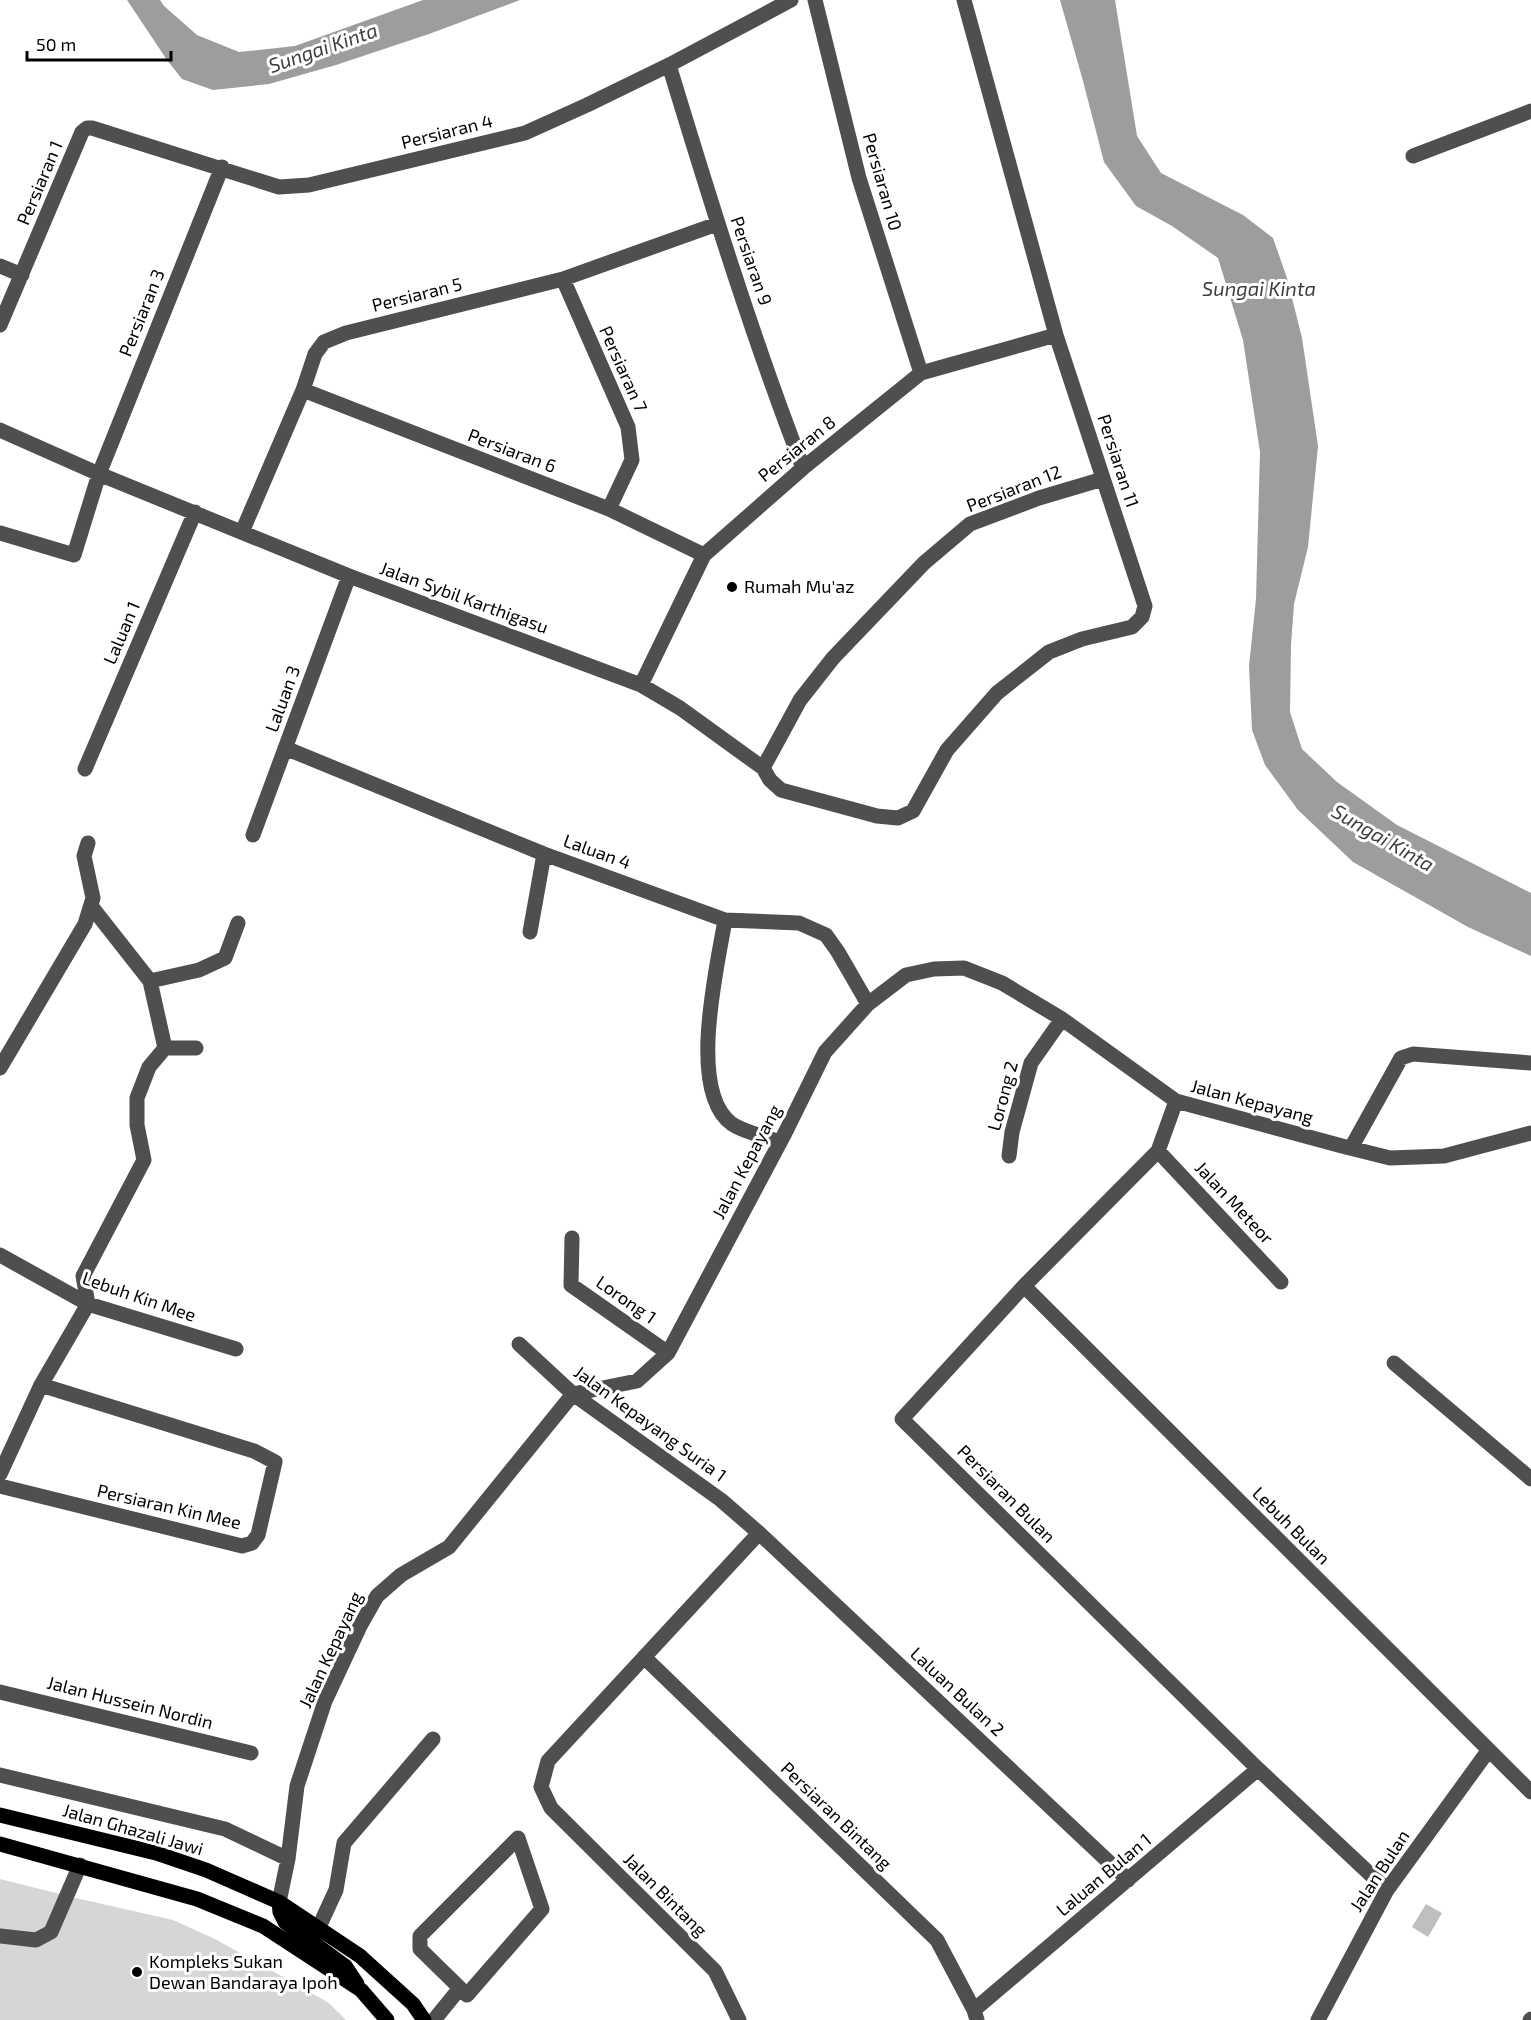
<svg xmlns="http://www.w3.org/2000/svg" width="1531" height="2020" font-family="'Exo 2',sans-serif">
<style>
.green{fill:#d6d6d6}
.water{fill:#9d9d9d}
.building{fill:#bfbfbf}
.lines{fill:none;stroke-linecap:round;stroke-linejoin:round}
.minor{stroke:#4f4f4f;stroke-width:15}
.major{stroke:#000;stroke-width:15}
.poi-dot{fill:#000;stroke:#fff;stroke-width:2}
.labels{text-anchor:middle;stroke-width:6;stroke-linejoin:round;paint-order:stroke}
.street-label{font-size:18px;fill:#000;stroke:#fff}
.poi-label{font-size:18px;fill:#000;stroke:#fff;text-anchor:start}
.water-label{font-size:20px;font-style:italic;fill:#3e3e3e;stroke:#fff}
</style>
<rect width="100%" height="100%" fill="#fff"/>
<path class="green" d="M0,1879L76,1898L173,1920L217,1940L329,2003L346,2020H0Z"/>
<path class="water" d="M127,0H160L164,6L197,35L239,52L295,46L423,0H520L429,34L336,65L269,84L213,90L182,79L167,60Z
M1060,0H1115L1137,136L1161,173L1243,215L1273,238L1287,278L1302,338L1318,446L1308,547L1294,604L1291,645L1290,712L1302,749L1337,782L1397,825L1531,893V956L1468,927L1353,862L1298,810L1265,765L1252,730L1249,666L1256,599L1260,452L1243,340L1218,258L1172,226L1136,206L1104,162L1083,81Z"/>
<path class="building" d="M1426,1904L1442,1913L1428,1937L1412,1927Z"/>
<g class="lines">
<path class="minor" d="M815,0L859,178L921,373
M669,65C710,200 752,336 803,468
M1413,156L1531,111
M0,266L22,275
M563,279L628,427L632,460L609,509
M0,325L82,132L87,128H92L279,187L309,185L525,133L587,105L669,65L791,0
M303,390L609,509L704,555
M0,430L99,474L349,576L641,685L680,708L763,768L770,780L781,790L877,816L898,818L913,811L947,750L997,693L1049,652L1082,639L1132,627L1142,617L1145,606L1056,335L964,0
M242,532L303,390L315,354L324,342L346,333L563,279L717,224
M0,533L74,555L99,474L222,167
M641,685L704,555L803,468L921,373L1056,335
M285,748L544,854L725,920L799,923L826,935L838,952L868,1004
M763,768L800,700L833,658L924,563L970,524L1039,498L1103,479
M85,769L195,512
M253,835L349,576
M91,906L150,981L165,1048
M725,920C717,968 687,1092 732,1124C744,1132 766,1137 780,1142
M530,932L544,854
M150,981L199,970L225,958L238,923
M0,1068L85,924L93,898L84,856L88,843
M1176,1101L1158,1151L1024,1286L902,1419L1258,1769L1387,1890
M1351,1148L1401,1058L1413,1054L1531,1063
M1158,1151L1281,1282
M1009,1156L1012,1132L1031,1063L1062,1019
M572,1238L571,1285L668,1353
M0,1255L88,1304L236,1349
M1024,1286L1531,1792
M519,1344L573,1394L721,1500L759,1533L1128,1880
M1394,1363L1531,1479
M0,1474L41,1385L88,1304L83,1276L144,1160L137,1125V1098L149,1067L165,1048H196
M0,1486L242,1546L252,1543L258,1535L275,1462L254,1451L41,1385
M644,1657L937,1940L974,2010L977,2020
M0,1692L251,1753
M0,1775L225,1829L288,1859
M518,1838L542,1909L467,1995L420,1949V1936Z
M279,1902L288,1859L297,1786L325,1701L360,1626L377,1596L401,1575L449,1547L573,1394L637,1381L668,1353L785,1133L825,1052L868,1004L906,975L934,969L964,968L1002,983L1062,1019L1176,1101L1342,1146L1390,1158L1444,1156L1531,1133
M318,1929L336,1890L344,1843L433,1739
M0,1936L36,1940L51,1932L80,1865
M974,2010L1258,1769
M434,2020L460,1988
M739,2020L715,1971L551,1808L541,1787L548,1761L759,1533
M1318,2020L1387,1890L1488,1751
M1530,2020L1531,2019"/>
<path class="major" d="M0,1815L156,1853L206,1870L279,1902L360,1956L413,2004L424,2020
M0,1844L197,1899L263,1926L361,1990L387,2020
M279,1902L280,1912L285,1922L345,1966L357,1984"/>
</g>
<g class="poi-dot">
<circle cx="732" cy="587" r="6"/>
<circle cx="137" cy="1972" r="6"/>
</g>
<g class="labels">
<g class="street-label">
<text transform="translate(447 132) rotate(-14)" y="6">Persiaran 4</text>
<text transform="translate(882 182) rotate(74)" y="6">Persiaran 10</text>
<text transform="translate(40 183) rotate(-67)" y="6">Persiaran 1</text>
<text transform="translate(751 261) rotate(71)" y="6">Persiaran 9</text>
<text transform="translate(417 295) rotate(-14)" y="6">Persiaran 5</text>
<text transform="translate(142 313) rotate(-68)" y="6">Persiaran 3</text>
<text transform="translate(623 369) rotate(66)" y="6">Persiaran 7</text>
<text transform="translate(797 449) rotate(-39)" y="6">Persiaran 8</text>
<text transform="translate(512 451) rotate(21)" y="6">Persiaran 6</text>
<text transform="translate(1118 461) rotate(72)" y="6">Persiaran 11</text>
<text transform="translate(1014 489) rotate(-21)" y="6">Persiaran 12</text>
<text transform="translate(464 598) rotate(20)" y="6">Jalan Sybil Karthigasu</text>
<text transform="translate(122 633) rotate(-67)" y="6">Laluan 1</text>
<text transform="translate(283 699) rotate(-70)" y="6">Laluan 3</text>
<text transform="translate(597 852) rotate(20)" y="6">Laluan 4</text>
<text transform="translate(1003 1096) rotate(-75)" y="6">Lorong 2</text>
<text transform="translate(1252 1102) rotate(15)" y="6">Jalan Kepayang</text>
<text transform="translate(747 1162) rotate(-62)" y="6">Jalan Kepayang</text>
<text transform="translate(1234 1203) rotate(47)" y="6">Jalan Meteor</text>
<text transform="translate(139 1297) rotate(19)" y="6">Lebuh Kin Mee</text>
<text transform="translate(626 1300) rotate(35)" y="6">Lorong 1</text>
<text transform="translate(650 1424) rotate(36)" y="6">Jalan Kepayang Suria 1</text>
<text transform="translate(1006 1494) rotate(45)" y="6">Persiaran Bulan</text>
<text transform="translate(169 1507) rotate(13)" y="6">Persiaran Kin Mee</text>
<text transform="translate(1291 1526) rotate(45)" y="6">Lebuh Bulan</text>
<text transform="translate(331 1650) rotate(-65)" y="6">Jalan Kepayang</text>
<text transform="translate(957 1692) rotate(43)" y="6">Laluan Bulan 2</text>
<text transform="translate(130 1703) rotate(14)" y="6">Jalan Hussein Nordin</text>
<text transform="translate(836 1816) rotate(44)" y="6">Persiaran Bintang</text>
<text transform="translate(133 1830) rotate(16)" y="6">Jalan Ghazali Jawi</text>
<text transform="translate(1380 1871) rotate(-57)" y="6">Jalan Bulan</text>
<text transform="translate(1104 1875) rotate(-40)" y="6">Laluan Bulan 1</text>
<text transform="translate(665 1895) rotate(45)" y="6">Jalan Bintang</text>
</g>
<g class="poi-label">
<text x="744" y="593">Rumah Mu'az</text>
<text x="149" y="1968">Kompleks Sukan<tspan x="149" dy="21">Dewan Bandaraya Ipoh</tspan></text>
</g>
<g class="water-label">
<text transform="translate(323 48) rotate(-19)" y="7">Sungai Kinta</text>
<text x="1259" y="296">Sungai Kinta</text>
<text transform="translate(1383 838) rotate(30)" y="7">Sungai Kinta</text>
</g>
</g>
<path d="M27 51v9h144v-9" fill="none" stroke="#000000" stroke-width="3"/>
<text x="36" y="51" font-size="18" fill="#000000" stroke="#ffffff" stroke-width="4.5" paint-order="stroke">50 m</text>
</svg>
